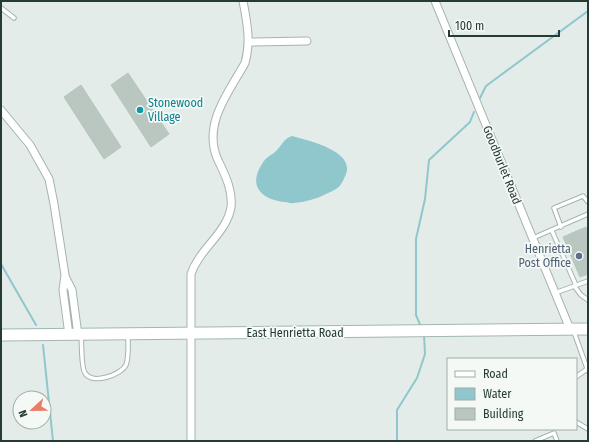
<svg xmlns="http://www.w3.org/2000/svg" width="589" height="442" font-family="'Fira Sans Condensed',sans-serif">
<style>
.water{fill:#8fc7cd}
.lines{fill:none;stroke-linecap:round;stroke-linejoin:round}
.stream{stroke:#8fc7cd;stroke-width:2}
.building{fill:#b9c7c0;stroke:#b6c5be}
.lane-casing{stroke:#a6b4ae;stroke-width:5.5}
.street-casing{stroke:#a6b4ae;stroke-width:9}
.secondary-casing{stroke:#a2b7af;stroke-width:13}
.lane{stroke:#fff;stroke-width:3.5}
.street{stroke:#fff;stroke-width:7}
.secondary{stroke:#fff;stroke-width:11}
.culture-dot{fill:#0f9aa8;stroke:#f4f9f6;stroke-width:1.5}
.service-dot{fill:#5c6f8a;stroke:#f4f9f6;stroke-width:1.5}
.labels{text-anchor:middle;stroke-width:3.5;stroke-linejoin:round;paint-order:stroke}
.culture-label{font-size:12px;fill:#0d838f;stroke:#f4f9f6;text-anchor:start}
.street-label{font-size:12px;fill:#243c34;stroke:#f4f9f6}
.service-label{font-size:12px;fill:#4e5e75;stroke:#f4f9f6;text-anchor:end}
</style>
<rect width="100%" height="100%" fill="#e3ece8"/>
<path class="water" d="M292,136C307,140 355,151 346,174C340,188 339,188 326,194C316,199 305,202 294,203C291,204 288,202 285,202C263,200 247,187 262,164C265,158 270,156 275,152C281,147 283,139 292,136Z"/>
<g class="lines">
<path class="stream" d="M480,98L486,86L588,11
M1,264L36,325
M421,327L416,315V239L425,199L429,160L470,122L474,112
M43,345L53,441
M397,441V410L417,378L425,354L424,335"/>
</g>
<path class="building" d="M128,73L169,134L151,147L111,85Z
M81,85L121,147L104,159L64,97Z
M586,227L588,233V274L580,277L563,237Z"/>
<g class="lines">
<g class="lane-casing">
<path id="lane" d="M1,8L14,18
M561,227L554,208L583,196L588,202
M552,231L575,283V287L581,295L588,300
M533,238L588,214
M555,293L588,281
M574,332L588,371
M81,336C82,344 81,368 85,373C92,385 121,375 126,365C129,357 128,345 128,336
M576,377L587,369
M576,422L588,429
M535,441L554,433L557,441"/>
</g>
<g class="street-casing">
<path id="street" d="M435,1L570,329
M249,42L307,41
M1,110L30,145L49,179L54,204L65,275L63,290L69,335
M65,276L72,290L78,335
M191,441V274C199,249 227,233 231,207C233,189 224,173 217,158C203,123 229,92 245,63C251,42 247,22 243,1"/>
</g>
<g class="secondary-casing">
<path id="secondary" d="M1,335L588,329"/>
</g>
<use href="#lane" class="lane"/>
<use href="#street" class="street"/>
<use href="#secondary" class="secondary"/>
</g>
<circle class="culture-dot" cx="140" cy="110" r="4"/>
<circle class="service-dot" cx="579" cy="256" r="4"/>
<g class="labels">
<g class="culture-label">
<text x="148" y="107">Stonewood<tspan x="148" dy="14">Village</tspan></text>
</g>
<g class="street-label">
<text transform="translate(502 165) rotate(68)" y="4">Goodburlet Road</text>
<text x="295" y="337">East Henrietta Road</text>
</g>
<g class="service-label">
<text x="571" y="253">Henrietta<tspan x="571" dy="14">Post Office</tspan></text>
</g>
</g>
<rect width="589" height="442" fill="none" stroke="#243c34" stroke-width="4"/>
<rect x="447" y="358" width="130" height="72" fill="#f4f9f6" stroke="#a1ada8"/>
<rect x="455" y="371" width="20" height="6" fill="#ffffff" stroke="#a1ada8"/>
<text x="483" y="378" font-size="12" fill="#243c34">Road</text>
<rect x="455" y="388" width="20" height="12" fill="#8fc7cd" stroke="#a1ada8"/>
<text x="483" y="398" font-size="12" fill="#243c34">Water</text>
<rect x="455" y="408" width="20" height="12" fill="#b9c7c0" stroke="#a1ada8"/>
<text x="483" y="418" font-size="12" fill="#243c34">Building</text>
<g transform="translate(32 410) rotate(248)"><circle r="19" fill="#f4f9f6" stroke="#a1ada8"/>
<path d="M0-3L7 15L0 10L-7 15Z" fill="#e97e65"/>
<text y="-6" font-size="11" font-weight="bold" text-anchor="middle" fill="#243c34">N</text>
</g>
<path d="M449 30v6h110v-6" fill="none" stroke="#243c34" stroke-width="2"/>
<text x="455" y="30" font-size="12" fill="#243c34" stroke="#f4f9f6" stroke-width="3" paint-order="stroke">100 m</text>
</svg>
